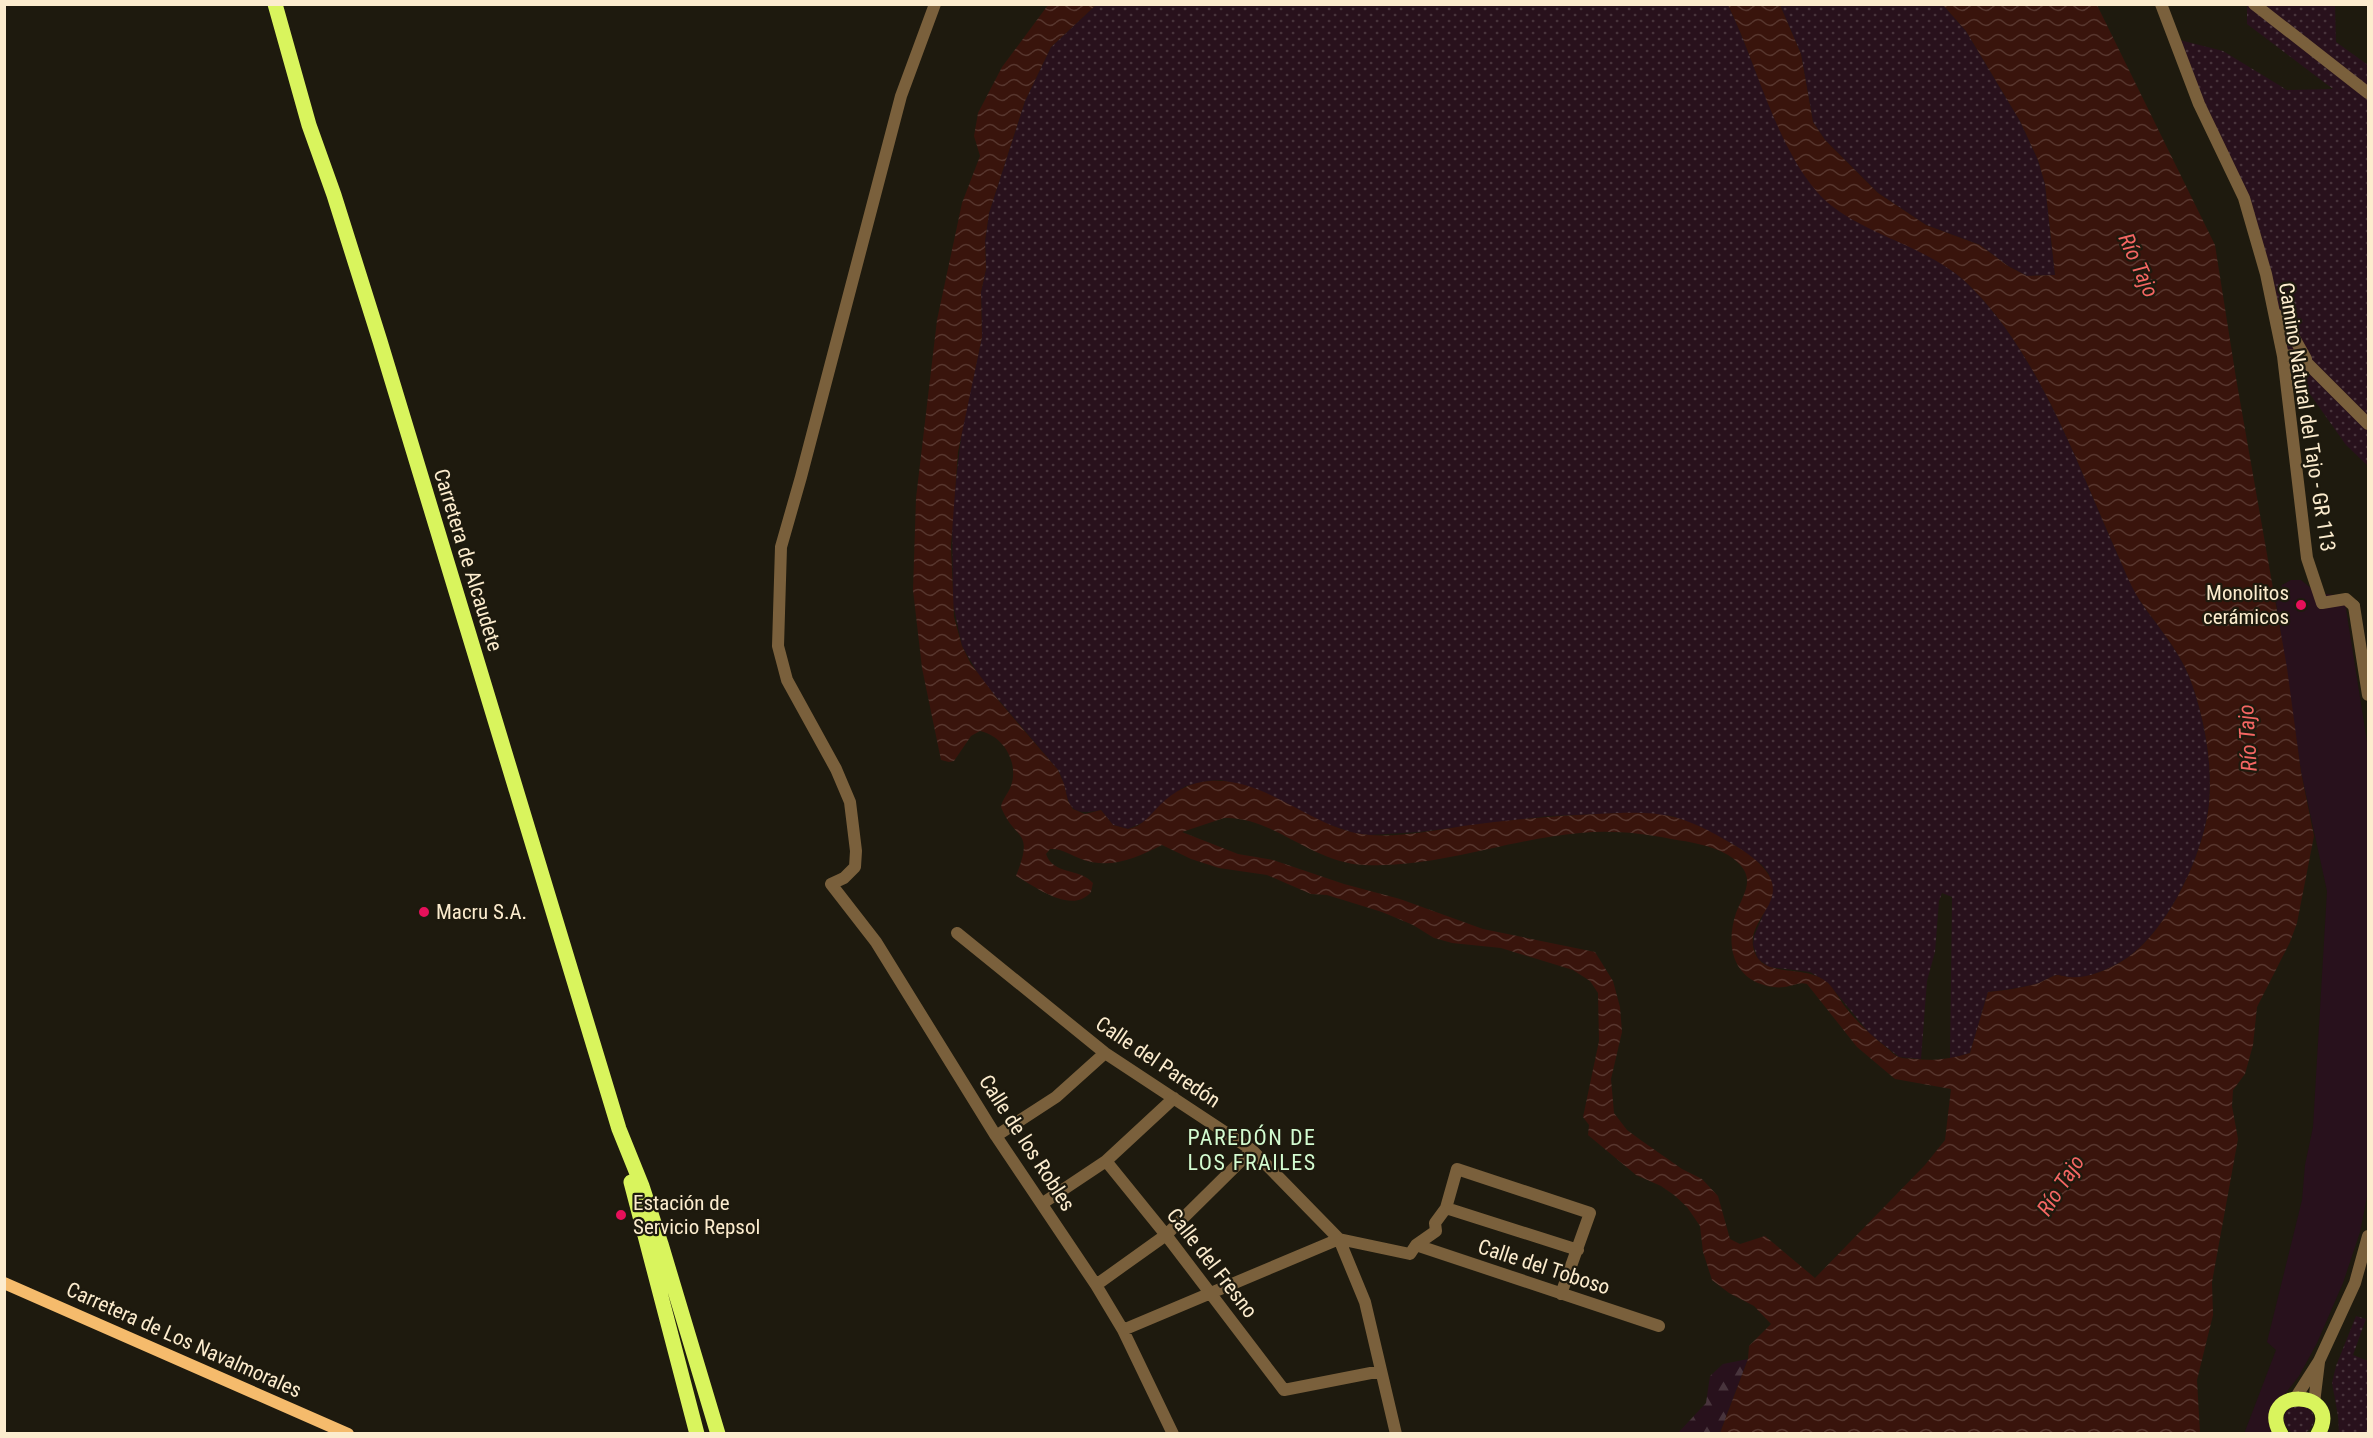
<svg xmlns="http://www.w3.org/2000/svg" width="2373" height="1438" font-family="'Roboto Condensed',sans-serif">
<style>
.grass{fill:url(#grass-dots)}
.forest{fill:url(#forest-firs)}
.park{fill:#28111c}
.water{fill:url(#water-waves);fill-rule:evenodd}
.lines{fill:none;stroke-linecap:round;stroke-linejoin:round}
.minor{stroke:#7a603c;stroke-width:12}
.tertiary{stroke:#7a603c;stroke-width:12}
.secondary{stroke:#f5bb6c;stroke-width:12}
.primary{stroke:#d9f45d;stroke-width:15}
.poi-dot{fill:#e6105a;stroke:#1e1a0e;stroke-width:2}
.labels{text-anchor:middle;stroke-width:4.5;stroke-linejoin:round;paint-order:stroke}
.street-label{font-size:21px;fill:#fcecce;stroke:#1e1a0e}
.poi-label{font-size:21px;fill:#fcecce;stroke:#1e1a0e;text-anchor:start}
.water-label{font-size:22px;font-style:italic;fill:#f46663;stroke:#1e1a0e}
.neighbourhood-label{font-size:22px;letter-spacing:1.5px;fill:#d3fcd0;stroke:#1e1a0e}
</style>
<defs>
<pattern id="grass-dots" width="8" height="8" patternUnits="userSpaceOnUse" patternTransform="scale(1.5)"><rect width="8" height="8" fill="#28111c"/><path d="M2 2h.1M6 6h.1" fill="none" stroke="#48343c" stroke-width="1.8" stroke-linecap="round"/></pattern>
<pattern id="forest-firs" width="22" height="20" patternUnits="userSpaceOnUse" patternTransform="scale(1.5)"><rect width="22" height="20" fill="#28111c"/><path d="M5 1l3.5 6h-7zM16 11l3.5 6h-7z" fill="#48343c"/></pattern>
<pattern id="water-waves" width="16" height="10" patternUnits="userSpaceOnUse" patternTransform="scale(1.5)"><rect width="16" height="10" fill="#39140c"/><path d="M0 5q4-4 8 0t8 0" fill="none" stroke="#57362e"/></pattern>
</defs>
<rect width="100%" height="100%" fill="#1e1a0e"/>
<path class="grass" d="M1096,5H1728C1756,62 1776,144 1817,191C1832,208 1851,218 1871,227C1905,244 1944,259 1971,287C2041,358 2077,464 2117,553C2125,571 2132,589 2143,605C2160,629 2178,650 2189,676C2204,715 2213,763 2209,804C2204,855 2165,938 2119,963C2104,971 2086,979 2070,978C2068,977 2058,975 2057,975C2051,976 2044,981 2039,983C2023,988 2005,990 1988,992L1970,1053L1950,1059L1952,897L1942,893L1939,901L1935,952L1927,981L1921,1059L1899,1057L1870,1034L1828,983L1810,972L1769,967L1758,959L1753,945L1754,936L1770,899L1769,874L1762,865L1736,846L1700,827L1672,816L1629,813L1549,816L1419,832L1369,835L1354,833L1324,823L1260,791L1221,780L1208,781L1186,786L1178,791L1144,822L1128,829L1113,825L1101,810C1060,819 1072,796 1058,770L981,679L962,646L953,604L952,514L962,429L982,337L981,292L986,269L985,241L989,213L1025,101L1051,47Z
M1780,5H1943L1966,31L2020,121L2038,160L2045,184L2055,275L2027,276L2008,266L1980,245L1926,225L1878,193L1825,140L1813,122L1801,54Z
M2247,5H2335L2336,42L2368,65V466L2346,445L2283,356L2244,198L2172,38L2223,51L2287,90L2333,89L2247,24Z
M2356,1316L2366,1319L2353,1355L2368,1361V1433H2339L2338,1416L2332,1383L2336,1366Z
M2284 1419a15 15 0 1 1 30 0a15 15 0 1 1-30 0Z"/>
<path class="forest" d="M1748,1359L1720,1433L1677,1434L1706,1403L1710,1376L1723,1364Z"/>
<path class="park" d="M2291,580H2301L2317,593L2344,596L2368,748V1192L2360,1232L2343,1283L2317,1343L2299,1376L2282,1398L2273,1433L2244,1434L2276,1350L2267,1342L2302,1200L2305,1165L2313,1127L2327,891L2301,772L2276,602L2282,585Z"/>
<path class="water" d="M1048,5H1096L1051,47L1025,101L989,213L985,241L986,269L981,292L982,337L958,452L951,546L954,617L962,646L971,664L999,701L1058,770L1064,784L1068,801L1073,809L1085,814L1101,810L1113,825L1128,829C1143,826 1150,815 1160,805C1174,791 1191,782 1210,781C1268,777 1313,831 1370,835C1401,837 1432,831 1463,826C1507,820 1552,816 1597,814C1622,813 1649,811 1674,817C1697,823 1719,836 1739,848C1814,896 1739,914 1755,953C1765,979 1806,963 1828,983C1835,990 1840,1000 1846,1008C1858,1023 1872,1036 1887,1048C1890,1050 1895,1056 1899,1057C1903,1059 1910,1058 1915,1059C1935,1061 1951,1059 1970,1053L1988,992C2005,990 2022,988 2039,983C2044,981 2051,976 2057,975C2058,975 2068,977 2069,977C2086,979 2104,971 2119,963C2165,938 2204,855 2209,804C2213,763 2204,715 2189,676C2178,650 2160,629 2143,605C2132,590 2125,571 2117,553C2077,464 2041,358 1971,287C1928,243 1855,235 1817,192C1774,141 1757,64 1728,5H1780L1801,54L1813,122L1825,140L1878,193L1926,225L1980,245L2008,266L2027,276L2055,275L2045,184L2038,160L2020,121L1966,31L1943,5H2097L2215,245L2236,378L2287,668L2301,772L2314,836L2297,923L2290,942L2257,1007L2253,1045L2245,1074L2233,1090L2232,1106L2238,1139L2212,1282L2213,1315L2197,1380L2200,1433H1720L1748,1359L1749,1346L1771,1324L1754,1306L1729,1293L1712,1280L1703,1252L1700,1226L1687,1207L1674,1195L1661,1186L1636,1175L1588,1135L1589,1125L1583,1117L1599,1041L1598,993L1590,981L1573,970L1501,948L1452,943L1434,938L1413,925L1382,912L1327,895L1311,894L1267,875L1219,868L1191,859L1162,845C1136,858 1110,870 1081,859C1071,855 1061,848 1050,849L1046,854C1053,875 1080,868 1093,883L1091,892C1072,915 1036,887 1016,876C1035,828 1015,842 1001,807C1002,799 1008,794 1011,786C1019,763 1004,736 980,731L971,736L954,761L949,762L941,760L922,668L913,590L916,498L937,320L962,203L980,156L974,136L978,113L1002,67ZM1224,818C1273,816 1311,863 1365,865C1438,868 1508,839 1580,833C1611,830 1641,833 1671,839C1690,842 1711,845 1728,855C1736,860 1746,868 1747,879C1748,890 1740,902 1736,913C1727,940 1730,971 1758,983C1768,987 1779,989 1789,986C1796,985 1800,982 1807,984L1857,1047L1895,1079L1951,1089L1945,1140L1925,1165L1815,1278L1765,1236L1740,1244L1730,1239L1718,1196L1702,1179L1682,1169L1642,1141L1627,1130L1614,1113L1611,1079L1622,1032L1620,1007L1613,981L1595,952L1483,929L1400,899L1344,884L1273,860L1238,854L1182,832Z"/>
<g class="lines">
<path class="minor" d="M935,4L901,96L801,477L781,547L778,646L787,680L836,769L850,802L856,851L855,867L844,878L831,884L876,942L996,1136L1096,1285L1123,1330L1173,1434
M2161,4L2199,104L2244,198L2266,274L2283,356L2307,558L2322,603L2346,599L2354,606
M2254,4L2368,93
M2275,313L2292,334L2306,359
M2283,356L2299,355L2368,424
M957,933L1105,1053L1252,1150L1339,1239L1365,1302L1396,1434
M996,1136L1056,1097L1105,1053
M1106,1161L1166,1235L1284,1390L1381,1371
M1043,1203L1106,1161L1174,1098
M1446,1208L1578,1250
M1339,1239L1410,1254L1416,1245L1436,1231L1435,1223L1446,1208L1457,1169L1590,1213L1561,1294
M1416,1245L1659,1326
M1096,1285L1166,1235L1252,1150
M1123,1330L1339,1239"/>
<path class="tertiary" d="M2354,606L2368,695
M2296,1397L2319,1361L2355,1283L2368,1236
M2314,1403L2319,1362"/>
<path class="secondary" d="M4,1283L348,1434"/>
<path class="primary" d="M275,4L309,125L334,195L380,341L619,1129L642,1186L661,1244L718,1434
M631,1182L697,1434
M2281,1434C2254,1387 2344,1388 2318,1434"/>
</g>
<g class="poi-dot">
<circle cx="2301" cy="605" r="6"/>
<circle cx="424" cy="912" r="6"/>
<circle cx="621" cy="1215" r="6"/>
</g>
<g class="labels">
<g class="street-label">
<text transform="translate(2307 417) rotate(81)" y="7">Camino Natural del Tajo - GR 113</text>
<text transform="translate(468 560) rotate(73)" y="7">Carretera de Alcaudete</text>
<text transform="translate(1158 1062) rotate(34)" y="7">Calle del Paredón</text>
<text transform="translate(1027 1143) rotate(57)" y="7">Calle de los Robles</text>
<text transform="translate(1212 1263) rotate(52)" y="7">Calle del Fresno</text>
<text transform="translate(1544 1267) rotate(18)" y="7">Calle del Toboso</text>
<text transform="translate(184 1340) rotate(24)" y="7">Carretera de Los Navalmorales</text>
</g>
<g class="poi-label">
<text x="2289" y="600" text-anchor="end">Monolitos<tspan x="2289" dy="24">cerámicos</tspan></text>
<text x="436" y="919">Macru S.A.</text>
<text x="633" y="1210">Estación de<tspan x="633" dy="24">Servicio Repsol</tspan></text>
</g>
<g class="water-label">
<text transform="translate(2139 265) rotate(66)" y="8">Río Tajo</text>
<text transform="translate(2247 738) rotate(-93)" y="8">Río Tajo</text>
<text transform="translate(2060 1185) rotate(-57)" y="8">Río Tajo</text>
</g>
<g class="neighbourhood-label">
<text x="1252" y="1145">PAREDÓN DE<tspan x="1252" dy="25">LOS FRAILES</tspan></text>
</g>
</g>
<rect width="2373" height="1438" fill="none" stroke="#fcecce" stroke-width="12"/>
</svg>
